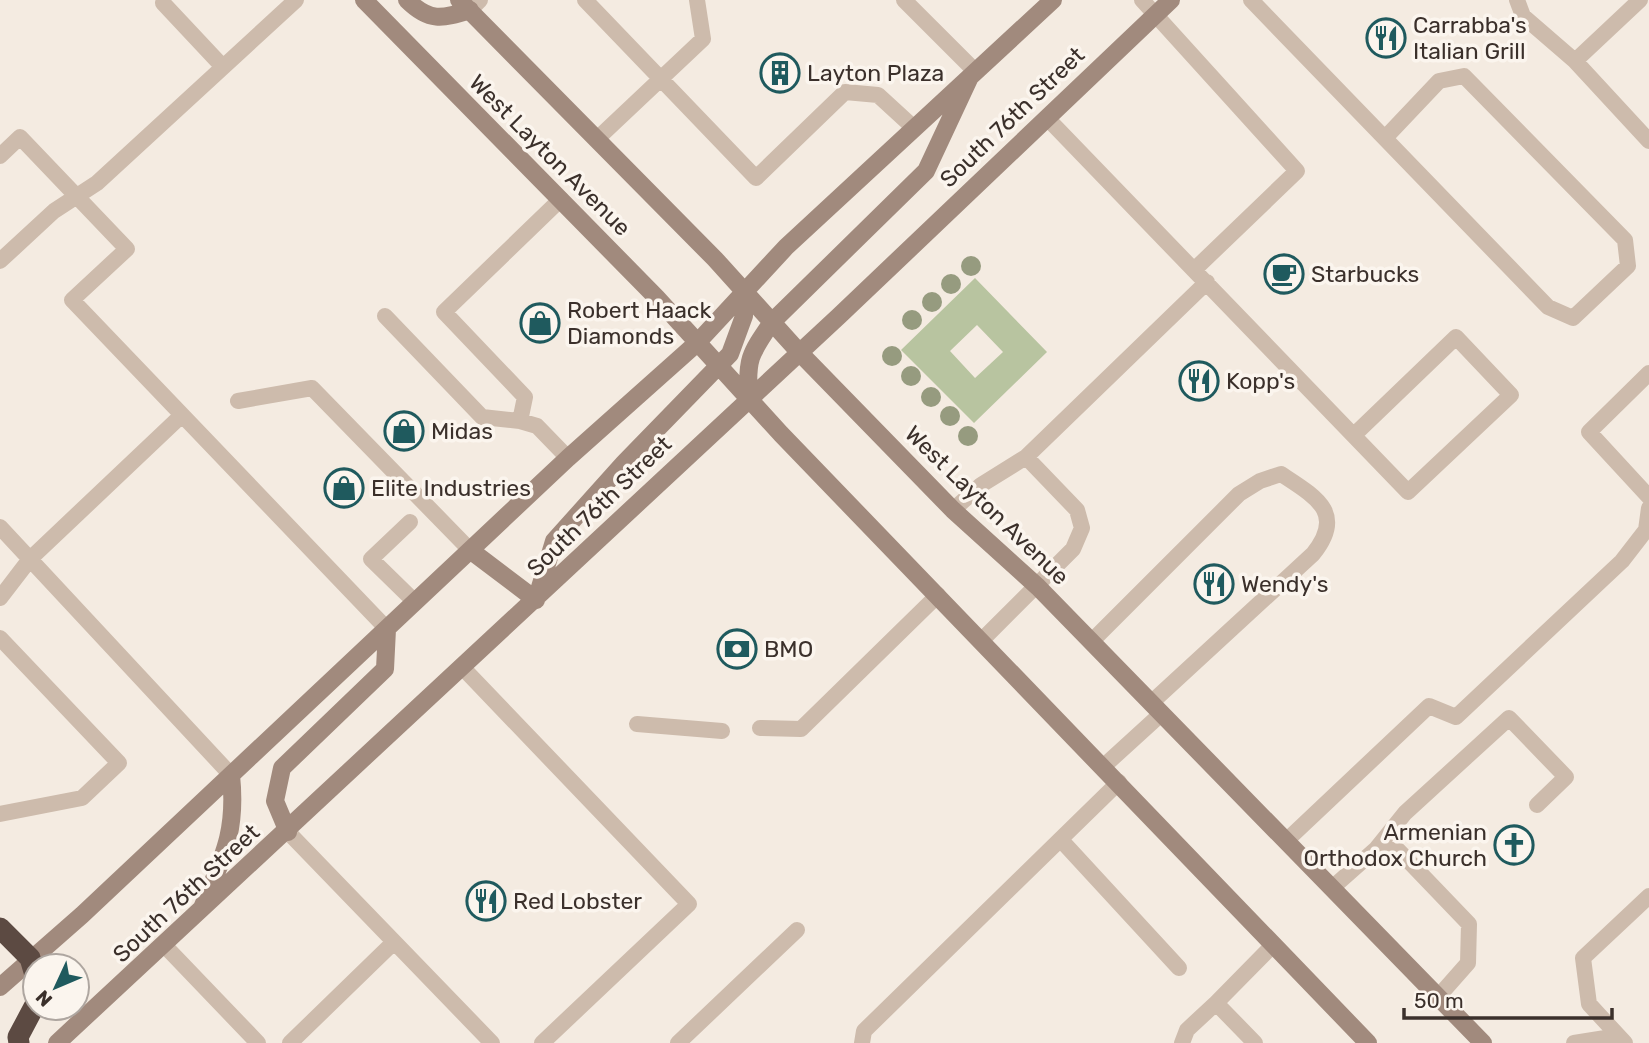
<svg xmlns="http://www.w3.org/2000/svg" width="1649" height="1043" font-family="Rubik,sans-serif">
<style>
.green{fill:#b8c4a0;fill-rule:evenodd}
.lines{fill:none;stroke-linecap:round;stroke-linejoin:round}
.service{stroke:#cdbbac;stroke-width:16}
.secondary{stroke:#a18a7d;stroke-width:18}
.motorway{stroke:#5c4a42;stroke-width:21}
.tree{fill:#969b7f}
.labels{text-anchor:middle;stroke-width:7;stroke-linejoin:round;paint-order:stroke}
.poi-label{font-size:23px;fill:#3b302b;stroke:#fbf5ee;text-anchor:start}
.street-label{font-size:23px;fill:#3b302b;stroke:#fbf5ee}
</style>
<rect width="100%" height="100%" fill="#f4ebe1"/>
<path class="green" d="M975,278L1047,352L974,423L901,350ZM977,325L1003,352L975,378L950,351Z"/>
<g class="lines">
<path class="service" d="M585,0L756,178L845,92L878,95L914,128
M904,0L974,70
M1142,0L1297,171L1194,270
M1251,0L1548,307L1573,318L1628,266L1625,240L1464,76L1439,81L1385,138
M1517,0L1523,16L1575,61L1649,141
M163,3L223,67
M470,10L480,0
M1575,61L1640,0
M1047,118L1408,492L1511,395L1456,337L1354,435
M597,139L703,39L697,0
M0,156L20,137L127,249L72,300L387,629
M561,199L444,312L525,397L520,421L537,426L568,458
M0,261L54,211L97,183L296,0
M385,316L482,417L520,421
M1649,373L1589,432L1649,497
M238,401L312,388L470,550
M953,510L981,485L1026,457L1207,282
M410,522L371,559L415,602
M0,527L231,775
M0,598L30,559L182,415
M0,638L119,763L82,798L0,814
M982,640L1073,549L1082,528L1077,510L1026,457
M1091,642L1239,494L1260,481L1281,474C1316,497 1346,513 1313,554L1151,703
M463,668L689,904L542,1043
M637,724L722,731
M760,728L801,729L938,595
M1104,766L1161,714
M288,832L492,1043
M1061,840L1179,968
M1286,841L1429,706L1456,717L1622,561L1646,530L1649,508
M1376,849L1405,813L1509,718L1566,777L1537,805
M1332,888L1376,849L1398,850L1469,924L1468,963L1438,997
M165,946L258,1043
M290,1043L394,942
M678,1043L797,930
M862,1043L864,1031L1119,782
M1182,1043L1187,1030L1216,1003
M1255,1043L1216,1003L1273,945
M1574,1043L1618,1036L1613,1041
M1625,1043L1589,1004L1583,958L1649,896"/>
<path class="secondary" d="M364,0L657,298L781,434L1368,1043
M407,0C429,22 442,19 470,10
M459,0L715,259L799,352L953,510L1038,587L1483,1043
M749,398C746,359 750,354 772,322L926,171L969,79
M470,550L536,600
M537,597L554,541L624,463L730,354L744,316V292
M288,832L275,801L282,768L385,669L387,629
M202,908C223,857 237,832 231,775
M0,987L82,915L568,458L697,343L786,247L1053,0
M57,1043L839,316L1171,0"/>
<path class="motorway" d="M0,928L30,958L35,975
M19,1043L18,1037L35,1005"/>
</g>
<g class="tree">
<circle cx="971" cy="266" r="10"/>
<circle cx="951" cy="284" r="10"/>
<circle cx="932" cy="302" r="10"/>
<circle cx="912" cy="320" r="10"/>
<circle cx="892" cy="356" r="10"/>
<circle cx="911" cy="376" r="10"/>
<circle cx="931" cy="397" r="10"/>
<circle cx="950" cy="416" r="10"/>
<circle cx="968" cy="436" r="10"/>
</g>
<defs>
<g id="restaurant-ring" transform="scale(2.0125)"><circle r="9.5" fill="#fbf5ee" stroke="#1f5a5e" stroke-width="1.5"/><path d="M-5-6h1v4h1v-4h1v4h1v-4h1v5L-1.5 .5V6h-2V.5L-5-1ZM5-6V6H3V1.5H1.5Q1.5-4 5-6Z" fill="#1f5a5e"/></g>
<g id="building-ring" transform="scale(2.0125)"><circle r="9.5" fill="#fbf5ee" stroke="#1f5a5e" stroke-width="1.5"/><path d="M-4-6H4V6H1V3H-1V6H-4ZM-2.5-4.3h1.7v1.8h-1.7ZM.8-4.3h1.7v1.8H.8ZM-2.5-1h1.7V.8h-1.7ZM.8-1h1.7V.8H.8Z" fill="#1f5a5e"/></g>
<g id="cafe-ring" transform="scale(2.0125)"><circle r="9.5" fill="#fbf5ee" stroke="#1f5a5e" stroke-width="1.5"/><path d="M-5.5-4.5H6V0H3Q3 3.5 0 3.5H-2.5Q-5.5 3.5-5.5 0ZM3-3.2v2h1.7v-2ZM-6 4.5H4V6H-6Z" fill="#1f5a5e"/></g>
<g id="shop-ring" transform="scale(2.0125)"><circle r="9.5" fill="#fbf5ee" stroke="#1f5a5e" stroke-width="1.5"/><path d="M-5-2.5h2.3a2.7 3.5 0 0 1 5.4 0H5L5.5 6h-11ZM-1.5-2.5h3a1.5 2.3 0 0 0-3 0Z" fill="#1f5a5e"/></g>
<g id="bank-ring" transform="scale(2.0125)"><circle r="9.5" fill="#fbf5ee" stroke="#1f5a5e" stroke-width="1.5"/><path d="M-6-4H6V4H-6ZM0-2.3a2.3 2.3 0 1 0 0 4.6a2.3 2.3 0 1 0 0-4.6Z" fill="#1f5a5e"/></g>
<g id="church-ring" transform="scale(2.0125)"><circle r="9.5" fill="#fbf5ee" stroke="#1f5a5e" stroke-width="1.5"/><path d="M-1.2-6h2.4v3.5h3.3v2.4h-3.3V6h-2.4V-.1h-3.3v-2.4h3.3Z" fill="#1f5a5e"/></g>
</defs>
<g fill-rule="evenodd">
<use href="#restaurant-ring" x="1386" y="38"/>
<use href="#building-ring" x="780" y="73"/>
<use href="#cafe-ring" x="1284" y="274"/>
<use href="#shop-ring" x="540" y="323"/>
<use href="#restaurant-ring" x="1199" y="381"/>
<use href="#shop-ring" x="404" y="431"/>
<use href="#shop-ring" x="344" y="488"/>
<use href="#restaurant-ring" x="1214" y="584"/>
<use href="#bank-ring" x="737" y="649"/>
<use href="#church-ring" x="1514" y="845"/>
<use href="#restaurant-ring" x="486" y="901"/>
</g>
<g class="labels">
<g class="poi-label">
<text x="1413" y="33">Carrabba's<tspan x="1413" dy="26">Italian Grill</tspan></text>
<text x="807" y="81">Layton Plaza</text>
<text x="1311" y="282">Starbucks</text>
<text x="567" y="318">Robert Haack<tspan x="567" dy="26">Diamonds</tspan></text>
<text x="1226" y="389">Kopp's</text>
<text x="431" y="439">Midas</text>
<text x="371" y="496">Elite Industries</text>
<text x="1241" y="592">Wendy's</text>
<text x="764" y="657">BMO</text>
<text x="1487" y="840" text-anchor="end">Armenian<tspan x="1487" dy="26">Orthodox Church</tspan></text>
<text x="513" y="909">Red Lobster</text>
</g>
<g class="street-label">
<text transform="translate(1012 117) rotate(-44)" y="8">South 76th Street</text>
<text transform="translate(550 155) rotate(45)" y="8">West Layton Avenue</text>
<text transform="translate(987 505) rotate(44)" y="8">West Layton Avenue</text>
<text transform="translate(599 506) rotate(-44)" y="8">South 76th Street</text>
<text transform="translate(186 893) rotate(-43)" y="8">South 76th Street</text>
</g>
</g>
<g transform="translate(56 987) rotate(226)"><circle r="33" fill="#fbf5ee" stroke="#aea6a0" stroke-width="2"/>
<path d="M0-5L12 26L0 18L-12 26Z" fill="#1f5a5e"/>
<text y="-10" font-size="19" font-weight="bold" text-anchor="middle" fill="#3b302b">N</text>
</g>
<path d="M1404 1008v10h208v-10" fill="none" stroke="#3b302b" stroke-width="3.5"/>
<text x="1414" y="1008" font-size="21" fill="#3b302b" stroke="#fbf5ee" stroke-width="5" paint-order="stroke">50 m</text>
</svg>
